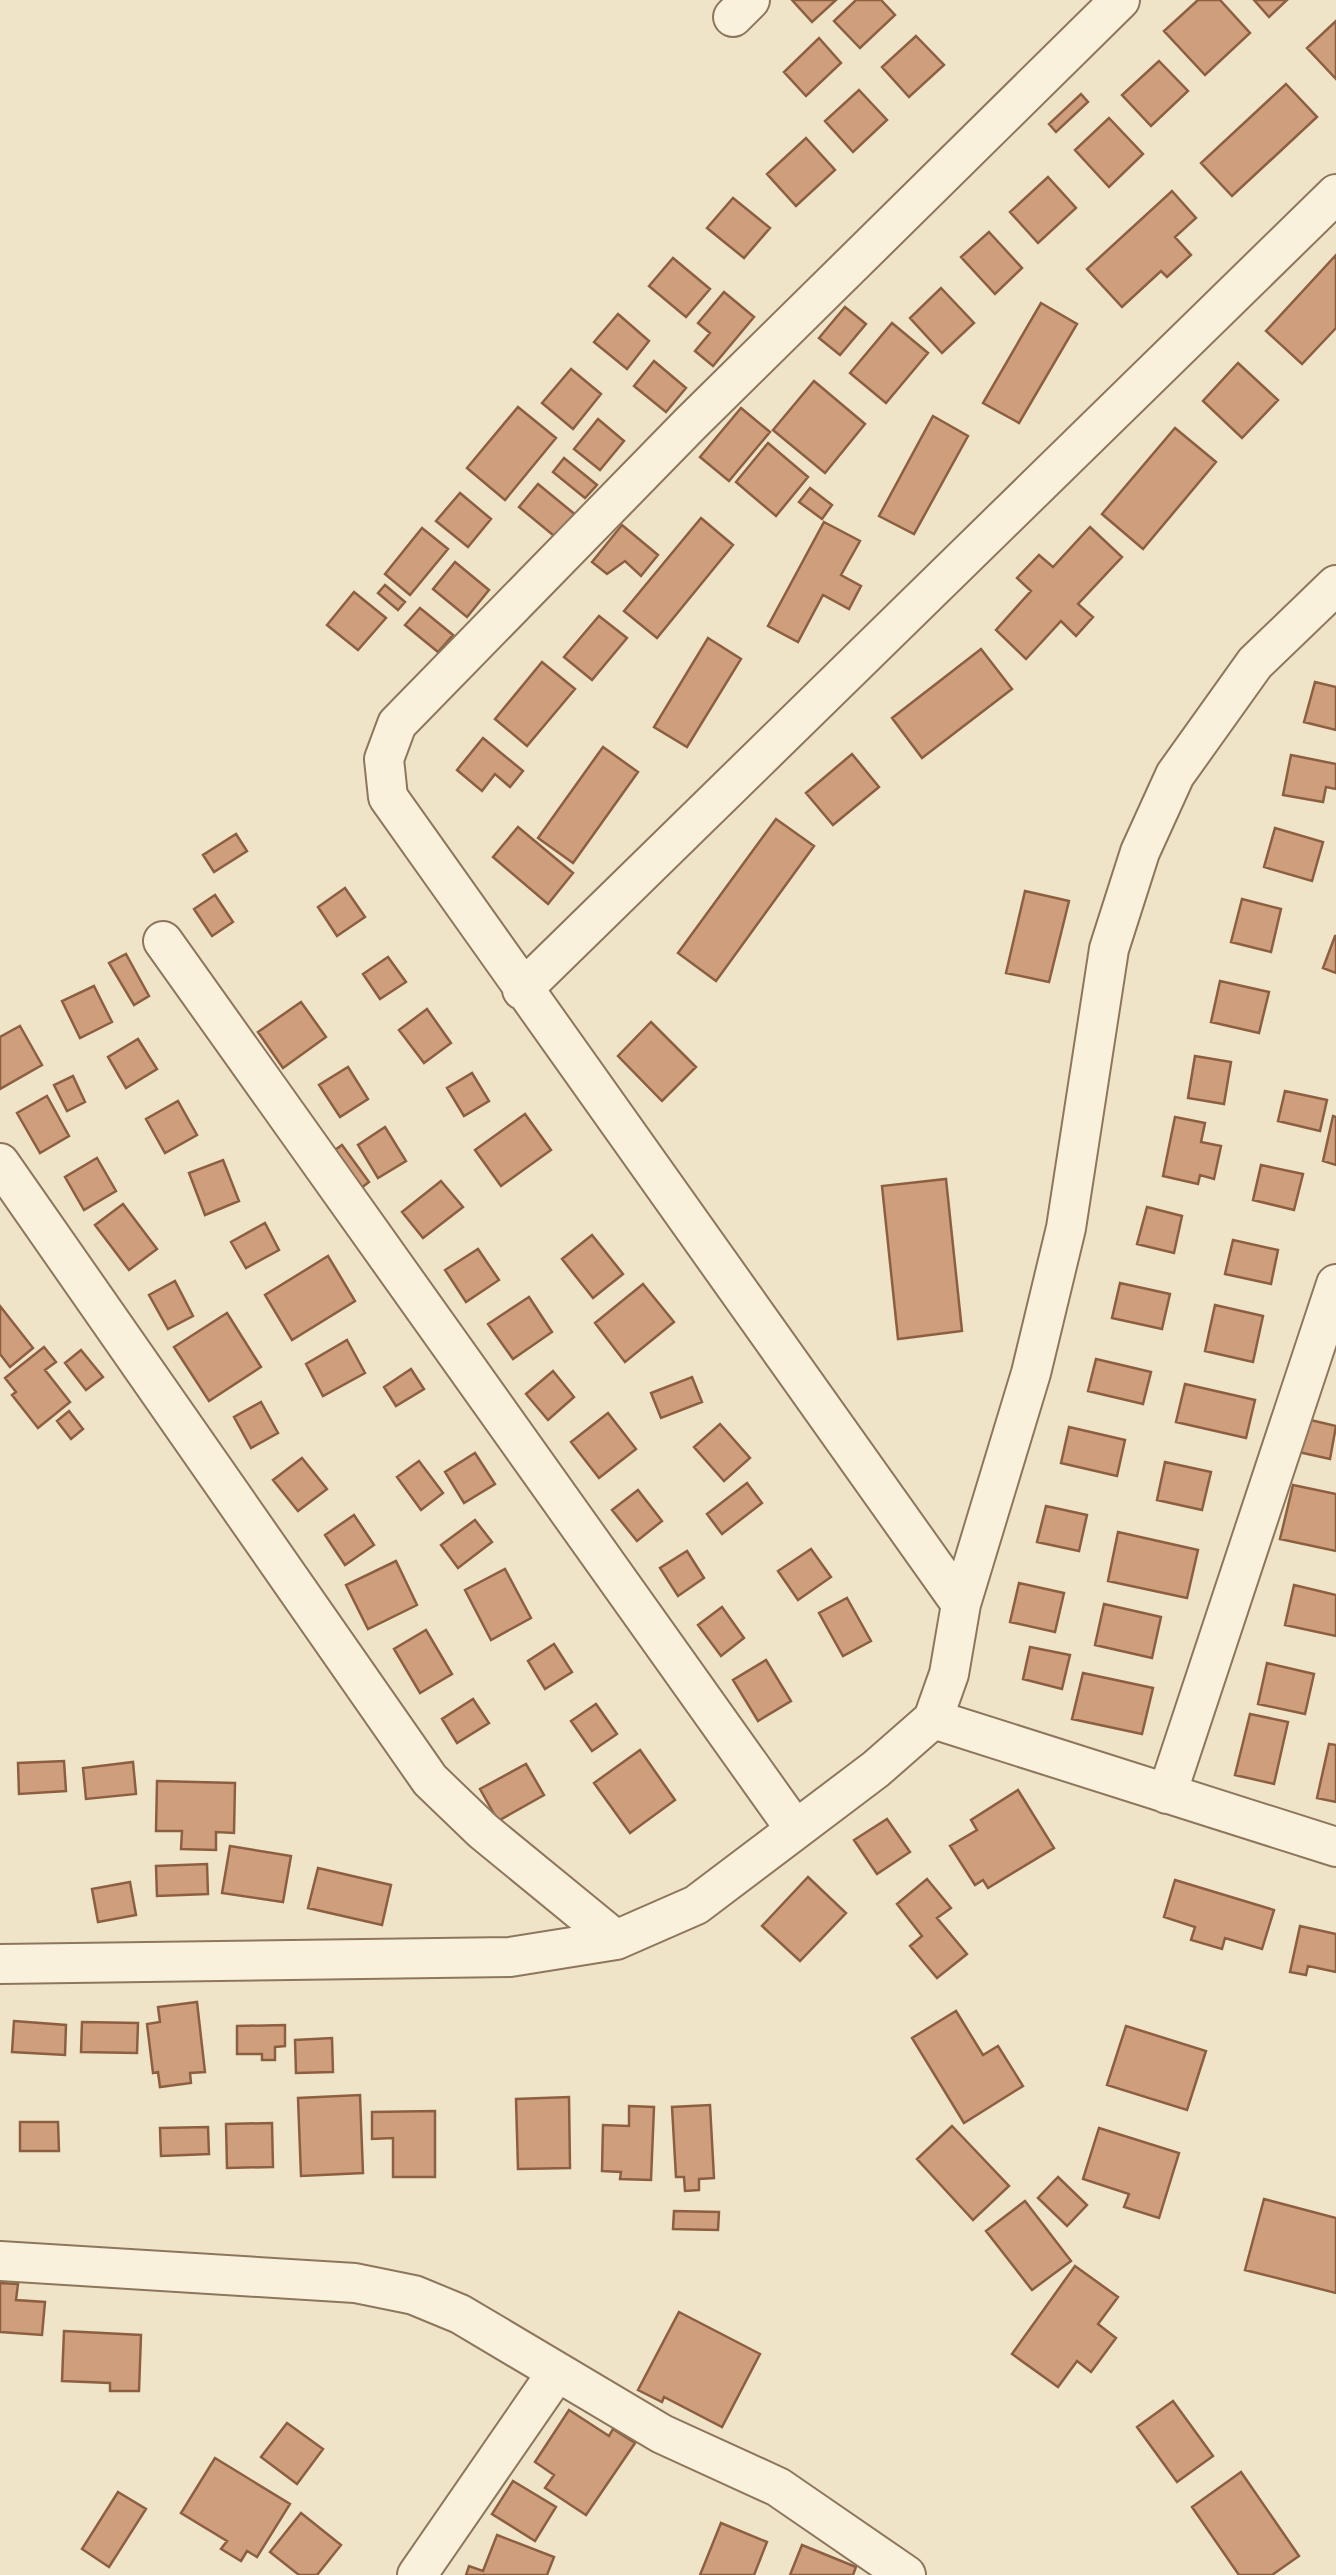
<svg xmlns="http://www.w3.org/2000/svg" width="1336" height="2575" font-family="'IBM Plex Serif',serif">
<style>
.building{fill:#cf9f7d;stroke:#8d5f41;stroke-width:2.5}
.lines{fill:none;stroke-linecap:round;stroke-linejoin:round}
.minor-casing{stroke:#8d765c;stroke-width:42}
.minor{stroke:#faf1dc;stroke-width:38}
</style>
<rect width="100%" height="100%" fill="#f0e4c8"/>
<path class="building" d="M792,0H836L812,22Z
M856,0H881L895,15L860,48L834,21Z
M1198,0H1220L1250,33L1205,75L1164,31Z
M1254,0H1287L1269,17Z
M1336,21V79L1307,48Z
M916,36L944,65L909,97L882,67Z
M819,38L841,63L806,96L784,72Z
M1159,61L1188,91L1151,126L1122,95Z
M1286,84L1317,117L1232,196L1201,163Z
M859,90L887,120L853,152L825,121Z
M1081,94L1088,102L1056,132L1049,124Z
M1109,118L1143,154L1109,187L1075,150Z
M806,138L835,170L796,206L767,174Z
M1048,177L1076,208L1038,243L1010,212Z
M1172,191L1196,218L1175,237L1191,255L1167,277L1161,271L1122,307L1087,269Z
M733,198L770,228L744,258L707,228Z
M989,232L1022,268L995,294L961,257Z
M1336,255V328L1302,364L1266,331Z
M673,258L710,289L686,317L649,286Z
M941,288L974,323L942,353L910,318Z
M724,292L754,317L713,366L695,351L710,333L698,323Z
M1041,303L1077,324L1019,423L983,403Z
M845,307L866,324L840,355L819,338Z
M618,314L649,341L627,369L594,342Z
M892,323L928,353L886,403L850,373Z
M654,361L686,388L666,412L634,386Z
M1238,363L1278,400L1242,438L1203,401Z
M571,369L601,394L573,429L542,403Z
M814,381L865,424L825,473L773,430Z
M518,407L556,438L505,500L467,468Z
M741,408L770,432L729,481L700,457Z
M933,416L968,436L914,534L879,516Z
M598,419L624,441L600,470L574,449Z
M1175,428L1216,462L1143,549L1102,514Z
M768,443L808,477L776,516L736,482Z
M564,458L597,485L585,498L553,472Z
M538,484L577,516L559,540L519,507Z
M810,488L832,505L822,519L799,502Z
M460,493L491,519L468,547L436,521Z
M701,518L733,545L657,638L624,611Z
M824,522L860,541L841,575L861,586L849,609L823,595L798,642L768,626Z
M622,525L658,555L641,576L625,561L607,574L592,562Z
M1090,527L1122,557L1078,604L1093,617L1076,636L1061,621L1026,659L996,630L1031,591L1017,578L1039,555L1053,567Z
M422,528L448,549L410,595L385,574Z
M455,562L489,590L467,617L433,589Z
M385,585L405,602L398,610L378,593Z
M354,592L386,618L358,650L327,625Z
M420,608L453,635L438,652L405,625Z
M599,616L627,638L592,680L564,657Z
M708,638L741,659L687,747L654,727Z
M981,649L1012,689L922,758L892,718Z
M542,662L575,689L527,746L495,719Z
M1315,682L1336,687V730L1304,722Z
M483,738L523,771L510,787L495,774L482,791L457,770Z
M603,747L638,772L573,863L538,838Z
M852,754L879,787L833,825L806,793Z
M1291,755L1336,764V789L1326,787L1323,802L1283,795Z
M776,819L814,846L716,981L678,953Z
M518,827L573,873L548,904L493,857Z
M1275,828L1323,842L1312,881L1264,867Z
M236,834L247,851L214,872L203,855Z
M345,888L365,917L337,936L318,907Z
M1025,891L1069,901L1049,982L1006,973Z
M215,895L233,922L212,936L194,909Z
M1242,899L1281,909L1271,952L1231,942Z
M1335,936H1336V973L1323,968Z
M126,954L149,996L134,1005L109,963Z
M388,957L406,982L380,999L363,974Z
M1220,981L1269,992L1259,1033L1211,1022Z
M94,986L112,1022L80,1038L62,1001Z
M301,1002L326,1037L283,1068L258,1032Z
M427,1009L451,1043L424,1063L399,1030Z
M651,1022L696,1067L662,1101L618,1056Z
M20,1026L42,1065L0,1089V1037Z
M138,1039L157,1069L126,1088L108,1057Z
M1195,1056L1231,1062L1224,1104L1188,1098Z
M348,1067L368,1099L340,1117L319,1085Z
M472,1073L489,1101L464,1116L447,1088Z
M73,1076L85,1102L67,1111L54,1085Z
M1285,1091L1327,1100L1320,1131L1278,1121Z
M47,1096L69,1136L40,1153L17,1113Z
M178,1101L197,1135L165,1153L146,1119Z
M525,1114L551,1150L501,1186L475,1150Z
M1333,1116L1336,1117V1165L1323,1161Z
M1175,1117L1205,1123L1201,1142L1221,1146L1214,1179L1200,1175L1198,1184L1163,1176Z
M385,1127L406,1161L378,1178L358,1145Z
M342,1145L369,1182L352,1195L325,1157Z
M97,1158L116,1191L84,1210L65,1177Z
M223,1160L239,1201L205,1215L189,1173Z
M1261,1165L1303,1174L1294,1210L1253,1200Z
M946,1179L962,1331L898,1339L882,1186Z
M441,1181L463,1207L423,1238L402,1212Z
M123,1204L157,1249L129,1270L95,1225Z
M1147,1207L1182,1216L1174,1253L1137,1244Z
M265,1223L279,1250L246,1268L231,1242Z
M592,1235L623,1274L593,1298L562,1259Z
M1233,1240L1278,1250L1271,1284L1225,1274Z
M478,1249L499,1280L466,1302L445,1270Z
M328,1256L355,1301L292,1340L265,1295Z
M175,1281L193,1316L168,1329L149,1295Z
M1120,1283L1170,1294L1162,1329L1112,1318Z
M643,1284L674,1322L625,1362L595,1323Z
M529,1297L552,1332L513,1359L488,1324Z
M1215,1305L1263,1316L1253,1362L1205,1351Z
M0,1306L33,1348L10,1367L0,1354Z
M227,1313L261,1367L209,1401L174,1347Z
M347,1340L365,1373L323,1396L306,1364Z
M44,1347L56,1362L45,1370L70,1402L38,1428L12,1395L16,1392L5,1378Z
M81,1350L103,1377L86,1390L65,1363Z
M1096,1359L1151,1372L1143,1404L1088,1391Z
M411,1369L424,1389L396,1406L384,1387Z
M553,1371L574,1397L548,1420L526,1394Z
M692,1377L702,1402L661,1418L651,1393Z
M1185,1384L1255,1400L1246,1438L1176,1422Z
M261,1402L278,1433L251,1448L234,1417Z
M69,1411L83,1429L71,1439L57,1421Z
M608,1413L636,1449L599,1478L571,1442Z
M1302,1418L1336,1426L1330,1459L1294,1451Z
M720,1424L750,1458L724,1481L694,1447Z
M1069,1427L1125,1440L1117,1476L1061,1463Z
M475,1453L495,1484L464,1503L445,1472Z
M302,1458L327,1489L298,1511L273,1480Z
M419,1461L443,1493L421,1510L397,1477Z
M1165,1462L1211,1472L1202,1510L1157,1500Z
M747,1483L762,1503L722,1534L707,1514Z
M1293,1485L1336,1494V1551L1280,1539Z
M638,1490L662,1521L637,1541L612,1510Z
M1046,1506L1087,1515L1079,1551L1037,1542Z
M354,1515L374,1545L345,1565L325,1535Z
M475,1520L492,1542L458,1568L441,1545Z
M1118,1532L1198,1550L1187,1598L1108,1581Z
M811,1549L831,1577L798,1600L778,1571Z
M687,1551L704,1578L678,1596L660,1568Z
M396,1561L417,1605L368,1629L346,1585Z
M505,1569L531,1618L491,1640L465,1590Z
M1019,1583L1064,1593L1055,1632L1010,1622Z
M1294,1585L1336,1595V1636L1285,1625Z
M847,1598L871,1641L843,1656L819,1613Z
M1104,1604L1161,1617L1152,1658L1095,1645Z
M722,1607L744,1638L721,1656L698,1625Z
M426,1630L452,1674L420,1693L394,1649Z
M554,1644L572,1672L545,1689L528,1661Z
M1030,1647L1070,1655L1062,1689L1023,1679Z
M766,1660L791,1701L758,1721L733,1680Z
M1267,1663L1314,1674L1305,1714L1258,1704Z
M1083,1673L1153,1688L1142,1734L1072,1719Z
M473,1699L489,1723L457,1743L442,1719Z
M596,1704L617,1734L592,1751L571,1721Z
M1250,1714L1288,1722L1274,1784L1235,1775Z
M1329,1744L1336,1745V1802L1317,1798Z
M640,1750L675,1800L630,1833L594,1783Z
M64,1761L66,1791L19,1794L18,1763Z
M133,1762L136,1794L86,1799L83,1768Z
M526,1764L544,1795L498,1821L480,1789Z
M157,1781L235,1783L234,1833L216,1832V1850L181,1849L182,1831H156Z
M1018,1790L1054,1848L988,1888L983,1880L975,1885L950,1846L977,1830L971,1820Z
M887,1819L910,1852L877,1874L854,1840Z
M230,1846L291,1856L283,1902L222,1893Z
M207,1864L208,1894L157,1896L156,1866Z
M318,1868L391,1885L382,1925L308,1908Z
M808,1877L846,1913L800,1961L762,1926Z
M927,1879L951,1908L937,1918L967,1954L937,1978L910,1946L922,1936L897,1904Z
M1175,1880L1274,1910L1262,1949L1225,1938L1222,1949L1191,1940L1195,1927L1164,1917Z
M130,1882L136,1915L98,1922L92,1889Z
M1300,1926L1336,1934V1972L1308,1966L1306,1975L1290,1972Z
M197,2002L205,2072L190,2073L191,2083L160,2087L158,2072L153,2073L147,2024L160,2022L158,2007Z
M956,2011L983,2055L998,2046L1023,2086L964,2123L912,2038Z
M14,2021L66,2025L65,2055L12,2052Z
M82,2022L138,2023L137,2053L81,2052Z
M285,2025V2046L275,2047V2060H262V2054H237V2026Z
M1126,2026L1206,2051L1187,2110L1107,2085Z
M332,2038L333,2072L296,2073L295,2040Z
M360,2095L363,2173L301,2176L298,2098Z
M569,2097L570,2168L518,2169L516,2099Z
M710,2105L714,2178L699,2179V2190L685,2191L684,2177H676L672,2107Z
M629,2106L654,2107L651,2180L620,2179L621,2172L602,2171L603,2125L629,2126Z
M435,2111V2177H393V2138L372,2139V2112Z
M20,2122H58L59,2151H20Z
M272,2123L273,2167L227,2168L226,2124Z
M952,2126L1009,2186L973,2220L917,2159Z
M208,2127L209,2154L161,2156L160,2128Z
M1099,2128L1179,2153L1159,2218L1124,2207L1129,2194L1083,2179Z
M1058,2177L1087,2205L1067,2226L1038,2198Z
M1264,2199L1336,2218V2293L1245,2270Z
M1025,2201L1071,2261L1032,2290L986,2231Z
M674,2211L719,2212L718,2230L673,2229Z
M1075,2266L1118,2297L1098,2324L1116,2338L1091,2372L1077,2361L1058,2387L1012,2354Z
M0,2283L18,2284L16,2300L45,2302L42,2335L0,2332Z
M679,2312L760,2354L722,2427L664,2397L662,2402L638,2390Z
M64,2331L141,2335L139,2391H110V2383L62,2381Z
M1173,2401L1213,2456L1177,2482L1137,2427Z
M569,2410L609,2436L613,2429L635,2443L586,2515L545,2488L554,2475L535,2462Z
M287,2423L323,2449L297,2484L261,2457Z
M215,2458L290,2504L257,2557L247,2551L241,2561L221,2549L227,2541L181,2513Z
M1241,2472L1299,2556L1272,2575H1239L1192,2507Z
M513,2481L556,2507L535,2541L492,2514Z
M118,2492L146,2509L109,2567L82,2549Z
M301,2513L341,2545L317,2575H299L270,2552Z
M721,2523L767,2542L754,2575H700Z
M497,2535L554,2557L547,2575H466L469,2566L483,2571Z
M802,2545L856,2567L853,2575H790Z"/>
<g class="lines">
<g class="minor-casing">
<path id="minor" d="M733,17L750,0
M163,941L795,1829
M522,990L1336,194
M0,1163L430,1780L483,1831L616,1940
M961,1604L388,797L384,759L397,724L690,424L1120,0
M933,1719L1336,1847
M1167,1794L1336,1284
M0,1964L510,1957L616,1940L696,1905L876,1769L933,1719L949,1674L961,1604L1031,1373L1066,1228L1109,949L1140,852L1175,775L1255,663L1336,585
M0,2261L355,2283L414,2295L460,2314L662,2434L778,2487L906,2575
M417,2575L557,2372"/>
</g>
<use href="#minor" class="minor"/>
</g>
</svg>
